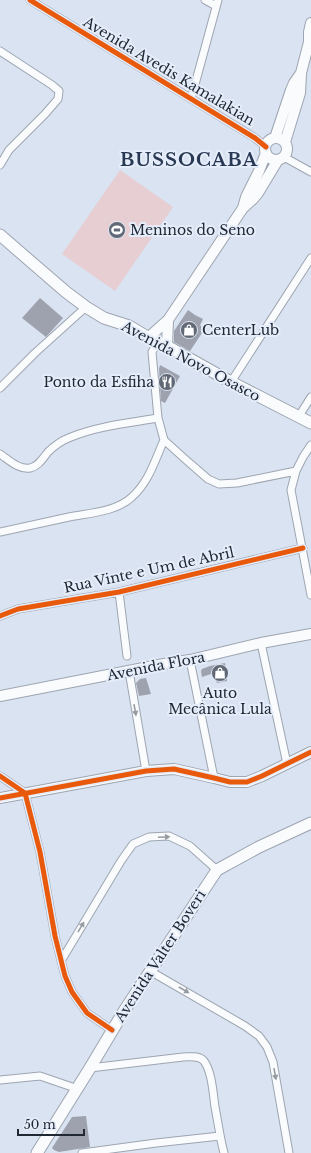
<svg xmlns="http://www.w3.org/2000/svg" width="311" height="1153" font-family="'Libre Baskerville',serif">
<style>
.green{fill:#e6ced3}
.building{fill:#9da2ae}
.lines{fill:none;stroke-linecap:round;stroke-linejoin:round}
.street-casing{stroke:#9ea5b1;stroke-width:9}
.secondary-casing{stroke:#9ea5b1;stroke-width:12}
.primary-casing{stroke:#9ea5b1;stroke-width:13}
.street{stroke:#f9fbfd;stroke-width:7}
.secondary{stroke:#f9fbfd;stroke-width:10}
.primary{stroke:#f9fbfd;stroke-width:11}
.cycleway-casing{stroke:#e5edfa;stroke-width:8}
.cycleway{stroke:#e8590c;stroke-width:5}
.oneway{fill:#979ca3}
.labels{text-anchor:middle;stroke-width:4;stroke-linejoin:round;paint-order:stroke}
.street-label{font-size:14px;fill:#202834;stroke:#e5edfa}
.poi-label{font-size:14px;fill:#202834;stroke:#e5edfa;text-anchor:start}
.district-label{font-size:18px;font-weight:bold;letter-spacing:1px;fill:#293953;stroke:#e5edfa}
</style>
<rect width="100%" height="100%" fill="#dae3f1"/>
<path class="green" d="M120,170L173,207L115,291L62,254Z"/>
<path class="building" d="M40,298L63,318L46,337L22,318Z
M188,310L195,315L203,319L200,325L204,330L190,351L174,342V331Z
M160,365L180,376L165,403L161,401L159,369Z
M225,663L227,681L217,683L214,673L202,677L201,671L202,669L210,666Z
M146,678L151,694L139,696L136,683L140,679Z
M86,1116L90,1147L59,1152L54,1150L52,1148L72,1117Z"/>
<g class="lines">
<g class="street-casing">
<path id="street" d="M30,0L255,138L266,147
M205,0L216,6
M0,51L52,85L59,91L58,99L45,114L9,150L0,165
M191,99L218,0
M284,157L311,172
M158,341L152,352L158,418L164,440L185,459L208,479L219,484L237,483L296,471
M231,382L311,258
M0,388L35,353L86,307
M299,416L311,397
M311,445L303,457L296,471L291,490L311,595
M0,454C9,460 19,470 30,468C39,466 43,458 48,452C54,446 63,440 71,437C98,426 129,423 158,418
M0,532C23,527 46,522 69,517C89,513 116,512 132,497C149,482 155,460 164,440
M119,592L127,656
M0,616L18,609L119,592L303,548
M261,643L287,764
M190,660L214,778
M129,671L146,771
M0,776L25,793L40,852L55,936L65,976L72,992L87,1013L112,1030
M61,961L121,861L133,844L149,837L169,836L190,846L217,870
M150,971L245,1026L259,1036L267,1047L273,1062L289,1153
M90,1068L183,1057C190,1057 199,1055 204,1061C212,1072 213,1093 215,1107C218,1122 220,1138 224,1153
M0,1080L40,1076L78,1089
M82,1153L156,1143L220,1136"/>
</g>
<g class="secondary-casing">
<path id="secondary" d="M275,138L291,90L294,83L301,73
M265 149a11 11 0 1 1 22 0a11 11 0 1 1-22 0Z
M285,142L300,93L301,73L309,42V32L311,23
M243,208L246,197L259,171L266,153
M149,337L168,320L243,208L253,199L258,193L278,160
M167,346L168,320
M0,696L164,664L190,660L261,643L311,634
M0,798L146,771L174,769L214,778L230,782H247L262,776L311,752"/>
</g>
<g class="primary-casing">
<path id="primary" d="M0,235L66,292L86,307L104,318L129,326L144,335L167,346L231,382L311,423
M37,1153L90,1068L124,1011L217,870L259,847L311,823"/>
</g>
<use href="#street" class="street"/>
<use href="#secondary" class="secondary"/>
<use href="#primary" class="primary"/>
<g class="cycleway-casing">
<path id="cycleway" d="M30,0L255,138L266,147
M0,616L18,609L119,592L303,548
M0,776L25,793L40,852L55,936L65,976L72,992L87,1013L112,1030
M0,798L146,771L174,769L214,778L230,782H247L262,776L311,752"/>
</g>
<use href="#cycleway" class="cycleway"/>
</g>
<defs><path id="oneway-solid" d="M-6-.8H1V-3.2L6.5 0L1 3.2V.8H-6Z"/></defs>
<g class="oneway">
<use href="#oneway-solid" transform="translate(135 710) rotate(80)"/>
<use href="#oneway-solid" transform="translate(164 837) rotate(-2)"/>
<use href="#oneway-solid" transform="translate(81 927) rotate(-59)"/>
<use href="#oneway-solid" transform="translate(184 990) rotate(30)"/>
<use href="#oneway-solid" transform="translate(275 1074) rotate(80)"/>
</g>
<defs>
<g id="stadium-disc" transform="scale(0.9)"><circle r="9.5" fill="#616976" stroke="#e5edfa"/><path d="M0-5a6.5 5 0 1 0 0 10a6.5 5 0 1 0 0-10ZM-3.5-1.8h7v3.6h-7Z" fill="#fff"/></g>
<g id="shop-disc" transform="scale(0.9)"><circle r="9.5" fill="#616976" stroke="#e5edfa"/><path d="M-5-2.5h2.3a2.7 3.5 0 0 1 5.4 0H5L5.5 6h-11ZM-1.5-2.5h3a1.5 2.3 0 0 0-3 0Z" fill="#fff"/></g>
<g id="restaurant-disc" transform="scale(0.9)"><circle r="9.5" fill="#616976" stroke="#e5edfa"/><path d="M-5-6h1v4h1v-4h1v4h1v-4h1v5L-1.5 .5V6h-2V.5L-5-1ZM5-6V6H3V1.5H1.5Q1.5-4 5-6Z" fill="#fff"/></g>
</defs>
<g fill-rule="evenodd">
<use href="#stadium-disc" x="117" y="230"/>
<use href="#shop-disc" x="189" y="330"/>
<use href="#restaurant-disc" x="167" y="382"/>
<use href="#shop-disc" x="220" y="673"/>
</g>
<g class="labels">
<g class="street-label">
<text transform="translate(169 71) rotate(31)" y="5">Avenida Avedis Kamalakian</text>
<text transform="translate(191 361) rotate(28)" y="5">Avenida Novo Osasco</text>
<text transform="translate(149 570) rotate(-12)" y="5">Rua Vinte e Um de Abril</text>
<text transform="translate(156 666) rotate(-11)" y="5">Avenida Flora</text>
<text transform="translate(160 956) rotate(-57)" y="5">Avenida Valter Boveri</text>
</g>
<g class="poi-label">
<text x="130" y="235">Meninos do Seno</text>
<text x="202" y="335">CenterLub</text>
<text x="154" y="387" text-anchor="end">Ponto da Esfiha</text>
<text x="220" y="698" text-anchor="middle">Auto<tspan x="220" dy="16">Mecânica Lula</tspan></text>
</g>
<g class="district-label">
<text x="189" y="166">BUSSOCABA</text>
</g>
</g>
<path d="M18 1129v6h66v-6" fill="none" stroke="#202834" stroke-width="2"/>
<text x="24" y="1129" font-size="12" fill="#202834" stroke="#e5edfa" stroke-width="3" paint-order="stroke">50 m</text>
</svg>
